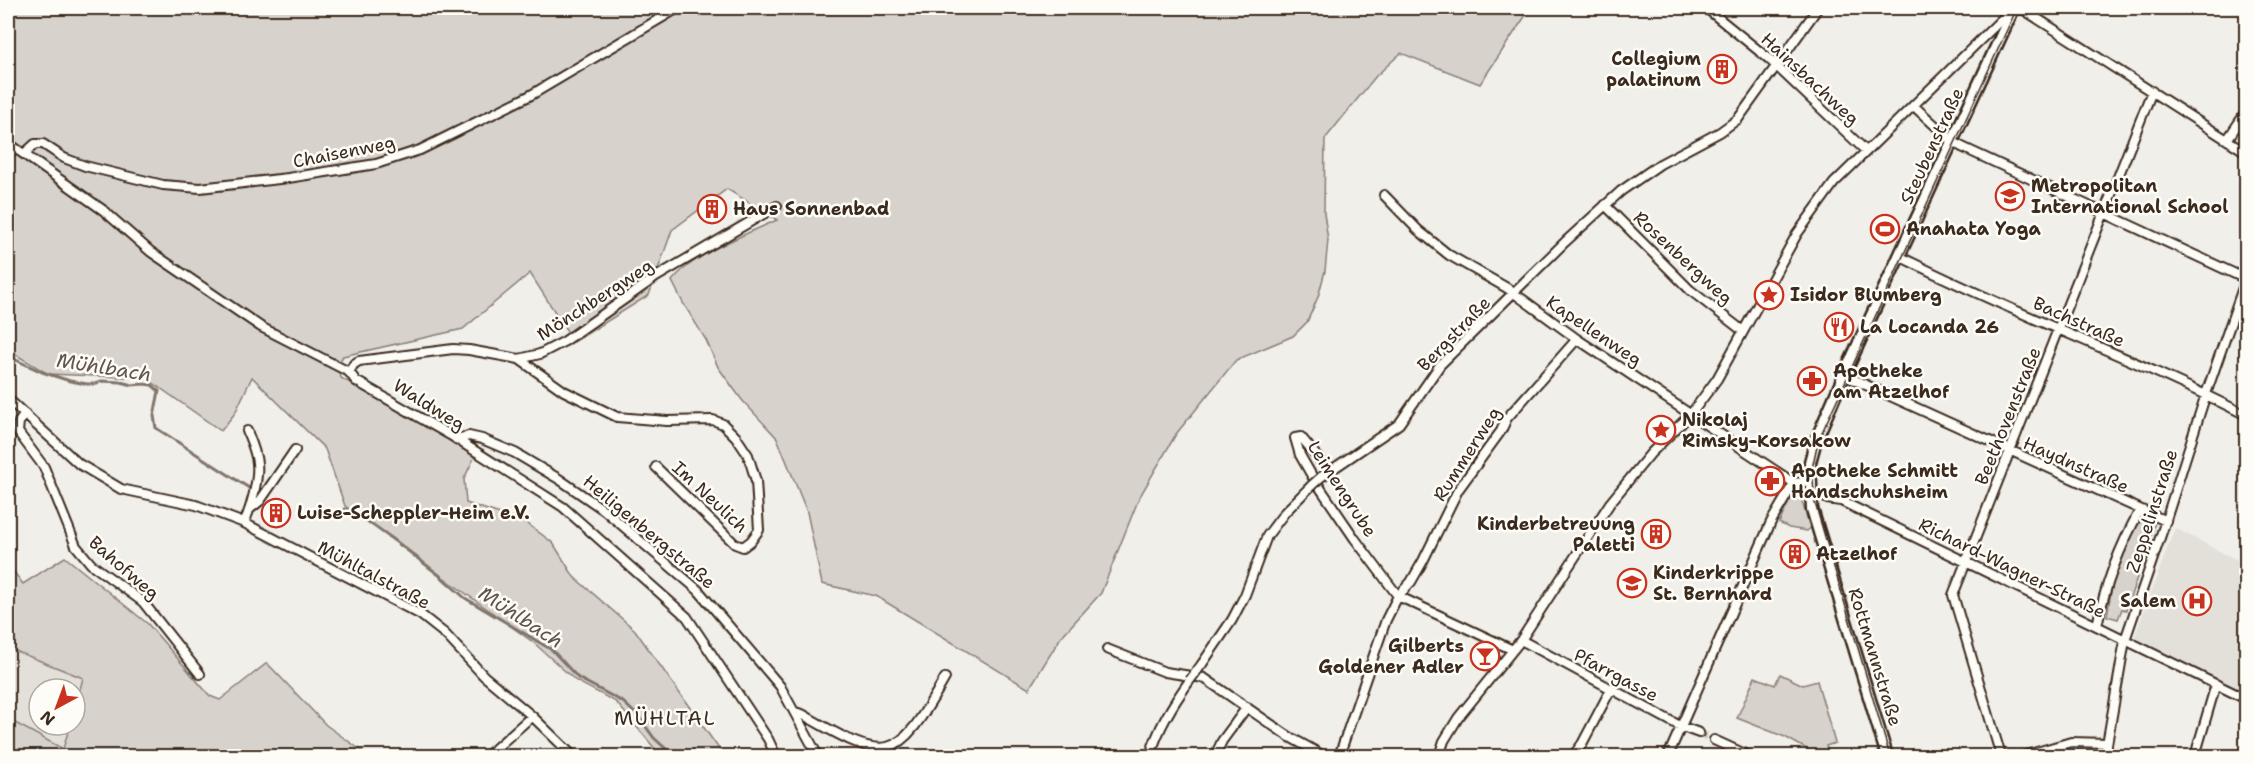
<svg xmlns="http://www.w3.org/2000/svg" width="2254" height="764" font-family="'Shantell Sans',sans-serif">
<style>
.built{fill:#e3e0da}
.green{fill:#d7d2cc;stroke:#897e75;stroke-width:1.5}
.lines{fill:none;stroke-linecap:round;stroke-linejoin:round}
.stream{stroke:#80746b;stroke-width:3}
.street-tunnel{stroke:#cdc8c1;stroke-width:8;stroke-dasharray:8 4;stroke-linecap:butt}
.street-casing{stroke:#3b2a1e;stroke-width:12}
.secondary-casing{stroke:#3b2a1e;stroke-width:15}
.street{stroke:#fdfcf7;stroke-width:8}
.secondary{stroke:#fdfcf7;stroke-width:10}
.tram{stroke:#3b2a1e;stroke-width:1.5}
.street-bridge-casing{stroke:#3b2a1e;stroke-width:12;stroke-linecap:butt}
.street-bridge{stroke:#fdfcf7;stroke-width:8}
.labels{text-anchor:middle;stroke-width:5;stroke-linejoin:round;paint-order:stroke}
.poi-label{font-size:18px;font-weight:bold;fill:#3b2a1e;stroke:#fdfcf7;text-anchor:start}
.street-label{font-size:18px;fill:#3b2a1e;stroke:#fdfcf7}
.water-label{font-size:20px;font-style:italic;fill:#63554b;stroke:#fdfcf7}
.neighbourhood-label{font-size:20px;letter-spacing:1.5px;fill:#3b2a1e;stroke:#fdfcf7}
</style>
<rect width="100%" height="100%" fill="#f1efea"/>
<filter id="ink" filterUnits="userSpaceOnUse"><feTurbulence type="fractalNoise" baseFrequency=".0167" numOctaves="2"/><feDisplacementMap in="SourceGraphic" scale="12" xChannelSelector="R" yChannelSelector="G"/><feConvolveMatrix kernelMatrix="1 2 1 2 8 2 1 2 1" color-interpolation-filters="sRGB"/></filter>
<g filter="url(#ink)">
<path class="built" d="M2175,528L2246,565V696L2134,638Z
M8,648L83,678L75,708V689H39V725H70L64,749L8,719Z"/>
<path class="green" d="M8,8H1529L1530,9L1480,84L1401,53L1376,76L1325,139L1324,213L1328,240L1325,271L1318,297L1307,322L1293,336L1236,360L1176,434L1139,498L1101,593L1061,637L1029,689L876,596L822,584L807,512L777,438L742,400L718,367L706,340L683,303L672,281C692,255 746,234 777,220L727,189L672,230L649,295L574,342L530,273L463,329L343,356L338,364L341,378L412,417L475,456L464,479L466,503L525,522L553,543L574,577L635,630L724,756H661L616,702L576,681L534,643L345,506L325,449L252,377L235,413L221,431L146,378L48,374L8,350Z
M1798,493L1800,495L1810,528L1807,531L1789,528L1779,523L1793,494Z
M2141,515L2155,522L2153,530L2126,610L2122,609L2118,619L2107,616L2115,567Z
M65,557L148,624L210,696L220,700L267,663L326,725L369,756H8V719L63,749L70,725H75V708L83,678L8,648V564L23,584Z
M1780,674L1803,685L1817,681L1835,743L1826,746L1829,756H1819L1785,737L1737,718L1755,677L1775,685Z"/>
<g class="lines">
<path class="stream" d="M8,353L16,360L42,372L70,381L87,384H95L101,381L121,382L132,385L143,384L152,385L159,391L154,416L156,428L249,488
M345,509L369,522L393,539L439,575L465,598L552,650L578,678L623,702L639,717L654,738L674,756"/>
<path class="street-tunnel" d="M1699,733L1714,740"/>
<g class="street-casing">
<path id="street" d="M1706,8L1769,59L1866,151
M2012,8L2024,10L2246,152
M1915,107L1952,141L1962,147L2246,279
M2227,140L2246,112
M8,143L103,210L151,252L261,327L349,372L356,381L450,435L563,507L687,617L768,739L776,756
M25,153L35,144H43L64,158L85,166L163,185L200,188L288,178L376,164L420,150L531,95L678,8
M1384,195L1418,230L1449,255L1507,288L1577,339L1794,483
M1605,205L1690,290L1743,331
M1899,256C2013,314 2133,357 2246,415
M519,359L564,391L617,417L667,421L713,420L723,424L736,437L748,455L756,481L759,530L751,541L743,547L735,544L656,467
M349,372L354,364L359,361L453,349L469,350L519,359L540,354L565,341L656,277L777,206
M1844,375L2166,521
M8,399L79,464L121,489L196,505L244,523L421,615L445,634L484,676L532,716L573,756
M25,414L19,422L18,432L44,467L76,546L91,564L143,602L200,674
M456,439L469,436L482,439L515,453L559,479L604,510L698,590L780,686L818,756
M1329,471L1301,437L1295,438L1300,455L1312,476L1355,539L1398,596L1513,650
M1321,477L1399,424L1440,365L1565,242L1621,191L1660,164L1720,132L1738,119L1818,8
M1827,499L1841,501L2246,699
M250,509L260,501L295,450
M244,523C251,508 259,479 257,463C256,452 251,441 247,431
M2097,626C2105,584 2119,548 2140,510
M1521,640L1680,726L1699,733
M1107,649L1165,672L1204,678L1288,736L1324,756
M1202,664L1232,620L1245,595L1267,536L1285,512L1312,485
M795,712L802,714C888,764 896,764 945,678
M1714,740L1749,756
M487,756L532,716
M1150,756C1158,728 1173,704 1190,680
M1215,756L1222,741L1247,707
M1339,756L1386,620L1398,596L1411,582L1423,561L1458,490L1501,431L1507,418L1577,339
M1439,756L1444,741L1458,718L1521,640L1610,503L1651,453L1691,414L1717,379L1797,234L1834,183L2010,11
M1573,756L1582,744L1611,689
M1668,756L1771,522L1794,483L1810,481
M2001,756L1953,595L2152,91
M2023,756L2071,742L2107,743
M2105,756L2125,640L2163,529L2206,394L2246,279
M2195,756L2216,684"/>
</g>
<g class="secondary-casing">
<path id="secondary" d="M1887,756L1812,509L1810,462L1816,440L1844,375L2014,8"/>
</g>
<use href="#street" class="street"/>
<use href="#secondary" class="secondary"/>
<path class="tram" d="M1890,756L1815,503L1812,469L1818,441L2017,8"/>
<g class="street-bridge-casing">
<path id="street-bridge" d="M1312,485L1321,477
M1190,680L1202,664"/>
</g>
<use href="#street-bridge" class="street-bridge"/>
</g>
</g>
<defs>
<g id="building-ring" transform="scale(1.5)"><circle r="9.5" fill="#fdfcf7" stroke="#c8321e" stroke-width="1.5"/><path d="M-4-6H4V6H1V3H-1V6H-4ZM-2.5-4.3h1.7v1.8h-1.7ZM.8-4.3h1.7v1.8H.8ZM-2.5-1h1.7V.8h-1.7ZM.8-1h1.7V.8H.8Z" fill="#c8321e"/></g>
<g id="school-ring" transform="scale(1.5)"><circle r="9.5" fill="#fdfcf7" stroke="#c8321e" stroke-width="1.5"/><path d="M0-5L7-2L0 1L-7-2ZM-4 1L0 2.5L4 1V4Q0 6-4 4Z" fill="#c8321e"/></g>
<g id="stadium-ring" transform="scale(1.5)"><circle r="9.5" fill="#fdfcf7" stroke="#c8321e" stroke-width="1.5"/><path d="M0-5a6.5 5 0 1 0 0 10a6.5 5 0 1 0 0-10ZM-3.5-1.8h7v3.6h-7Z" fill="#c8321e"/></g>
<g id="sight-ring" transform="scale(1.5)"><circle r="9.5" fill="#fdfcf7" stroke="#c8321e" stroke-width="1.5"/><path d="M0-6L1.8-2.2L6-1.7L2.9 1.2L3.7 5.4L0 3.3L-3.7 5.4L-2.9 1.2L-6-1.7L-1.8-2.2Z" fill="#c8321e"/></g>
<g id="restaurant-ring" transform="scale(1.5)"><circle r="9.5" fill="#fdfcf7" stroke="#c8321e" stroke-width="1.5"/><path d="M-5-6h1v4h1v-4h1v4h1v-4h1v5L-1.5 .5V6h-2V.5L-5-1ZM5-6V6H3V1.5H1.5Q1.5-4 5-6Z" fill="#c8321e"/></g>
<g id="pharmacy-ring" transform="scale(1.5)"><circle r="9.5" fill="#fdfcf7" stroke="#c8321e" stroke-width="1.5"/><path d="M-2-6h4v4h4v4h-4v4h-4v-4h-4v-4h4Z" fill="#c8321e"/></g>
<g id="hospital-ring" transform="scale(1.5)"><circle r="9.5" fill="#fdfcf7" stroke="#c8321e" stroke-width="1.5"/><path d="M-5-5h3v3.5h4V-5h3V5h-3V1.5h-4V5h-3Z" fill="#c8321e"/></g>
<g id="bar-ring" transform="scale(1.5)"><circle r="9.5" fill="#fdfcf7" stroke="#c8321e" stroke-width="1.5"/><path d="M-6-5H6L.8 .8V4.5H3.5V6h-7V4.5H-.8V.8Z" fill="#c8321e"/></g>
</defs>
<g fill-rule="evenodd">
<use href="#building-ring" x="1722" y="69"/>
<use href="#school-ring" x="2010" y="196"/>
<use href="#building-ring" x="712" y="209"/>
<use href="#stadium-ring" x="1885" y="229"/>
<use href="#sight-ring" x="1769" y="295"/>
<use href="#restaurant-ring" x="1839" y="327"/>
<use href="#pharmacy-ring" x="1812" y="381"/>
<use href="#sight-ring" x="1661" y="430"/>
<use href="#pharmacy-ring" x="1770" y="481"/>
<use href="#building-ring" x="276" y="513"/>
<use href="#building-ring" x="1656" y="534"/>
<use href="#building-ring" x="1795" y="554"/>
<use href="#school-ring" x="1632" y="583"/>
<use href="#hospital-ring" x="2197" y="601"/>
<use href="#bar-ring" x="1485" y="656"/>
</g>
<g class="labels">
<g class="poi-label">
<text x="1701" y="65" text-anchor="end">Collegium<tspan x="1701" dy="21">palatinum</tspan></text>
<text x="2031" y="192">Metropolitan<tspan x="2031" dy="21">International School</tspan></text>
<text x="733" y="215">Haus Sonnenbad</text>
<text x="1906" y="235">Anahata Yoga</text>
<text x="1790" y="301">Isidor Blumberg</text>
<text x="1860" y="333">La Locanda 26</text>
<text x="1833" y="377">Apotheke<tspan x="1833" dy="21">am Atzelhof</tspan></text>
<text x="1682" y="426">Nikolaj<tspan x="1682" dy="21">Rimsky-Korsakow</tspan></text>
<text x="1791" y="477">Apotheke Schmitt<tspan x="1791" dy="21">Handschuhsheim</tspan></text>
<text x="297" y="519">Luise-Scheppler-Heim e.V.</text>
<text x="1635" y="530" text-anchor="end">Kinderbetreuung<tspan x="1635" dy="21">Paletti</tspan></text>
<text x="1816" y="560">Atzelhof</text>
<text x="1653" y="579">Kinderkrippe<tspan x="1653" dy="21">St. Bernhard</tspan></text>
<text x="2176" y="607" text-anchor="end">Salem</text>
<text x="1464" y="652" text-anchor="end">Gilberts<tspan x="1464" dy="21">Goldener Adler</tspan></text>
</g>
<g class="street-label">
<text transform="translate(1810 79) rotate(43)" y="6">Hainsbachweg</text>
<text transform="translate(1932 146) rotate(-65)" y="6">Steubenstraße</text>
<text transform="translate(344 152) rotate(-11)" y="6">Chaisenweg</text>
<text transform="translate(1683 258) rotate(43)" y="6">Rosenbergweg</text>
<text transform="translate(595 300) rotate(-33)" y="6">Mönchbergweg</text>
<text transform="translate(2079 322) rotate(24)" y="6">Bachstraße</text>
<text transform="translate(1594 331) rotate(34)" y="6">Kapellenweg</text>
<text transform="translate(1454 334) rotate(-46)" y="6">Bergstraße</text>
<text transform="translate(429 405) rotate(32)" y="6">Waldweg</text>
<text transform="translate(2008 416) rotate(-68)" y="6">Beethovenstraße</text>
<text transform="translate(1467 454) rotate(-57)" y="6">Rummerweg</text>
<text transform="translate(2076 465) rotate(24)" y="6">Haydnstraße</text>
<text transform="translate(1342 489) rotate(57)" y="6">Leimengrube</text>
<text transform="translate(710 497) rotate(43)" y="6">Im Neulich</text>
<text transform="translate(2152 511) rotate(-72)" y="6">Zeppelinstraße</text>
<text transform="translate(649 532) rotate(40)" y="6">Heiligenbergstraße</text>
<text transform="translate(124 568) rotate(41)" y="6">Bahofweg</text>
<text transform="translate(2012 568) rotate(26)" y="6">Richard-Wagner-Straße</text>
<text transform="translate(374 575) rotate(28)" y="6">Mühltalstraße</text>
<text transform="translate(1875 657) rotate(73)" y="6">Rottmannstraße</text>
<text transform="translate(1616 675) rotate(28)" y="6">Pfarrgasse</text>
</g>
<g class="water-label">
<text transform="translate(104 367) rotate(9)" y="7">Mühlbach</text>
<text transform="translate(521 617) rotate(33)" y="7">Mühlbach</text>
</g>
<g class="neighbourhood-label">
<text x="665" y="725">MÜHLTAL</text>
</g>
</g>
<rect width="2254" height="764" fill="none" stroke="#fdfcf7" stroke-width="30"/>
<rect x="15" y="15" width="2224" height="734" fill="none" stroke="#3b2a1e" stroke-width="2" filter="url(#ink)"/>
<g transform="translate(57 707) rotate(221)"><circle r="28" fill="#fdfcf7" stroke="#afa8a0" stroke-width="1.5"/>
<path d="M0-4.5L10 22L0 15L-10 22Z" fill="#c8321e"/>
<text y="-9" font-size="16" font-weight="bold" text-anchor="middle" fill="#3b2a1e">N</text>
</g>
</svg>
